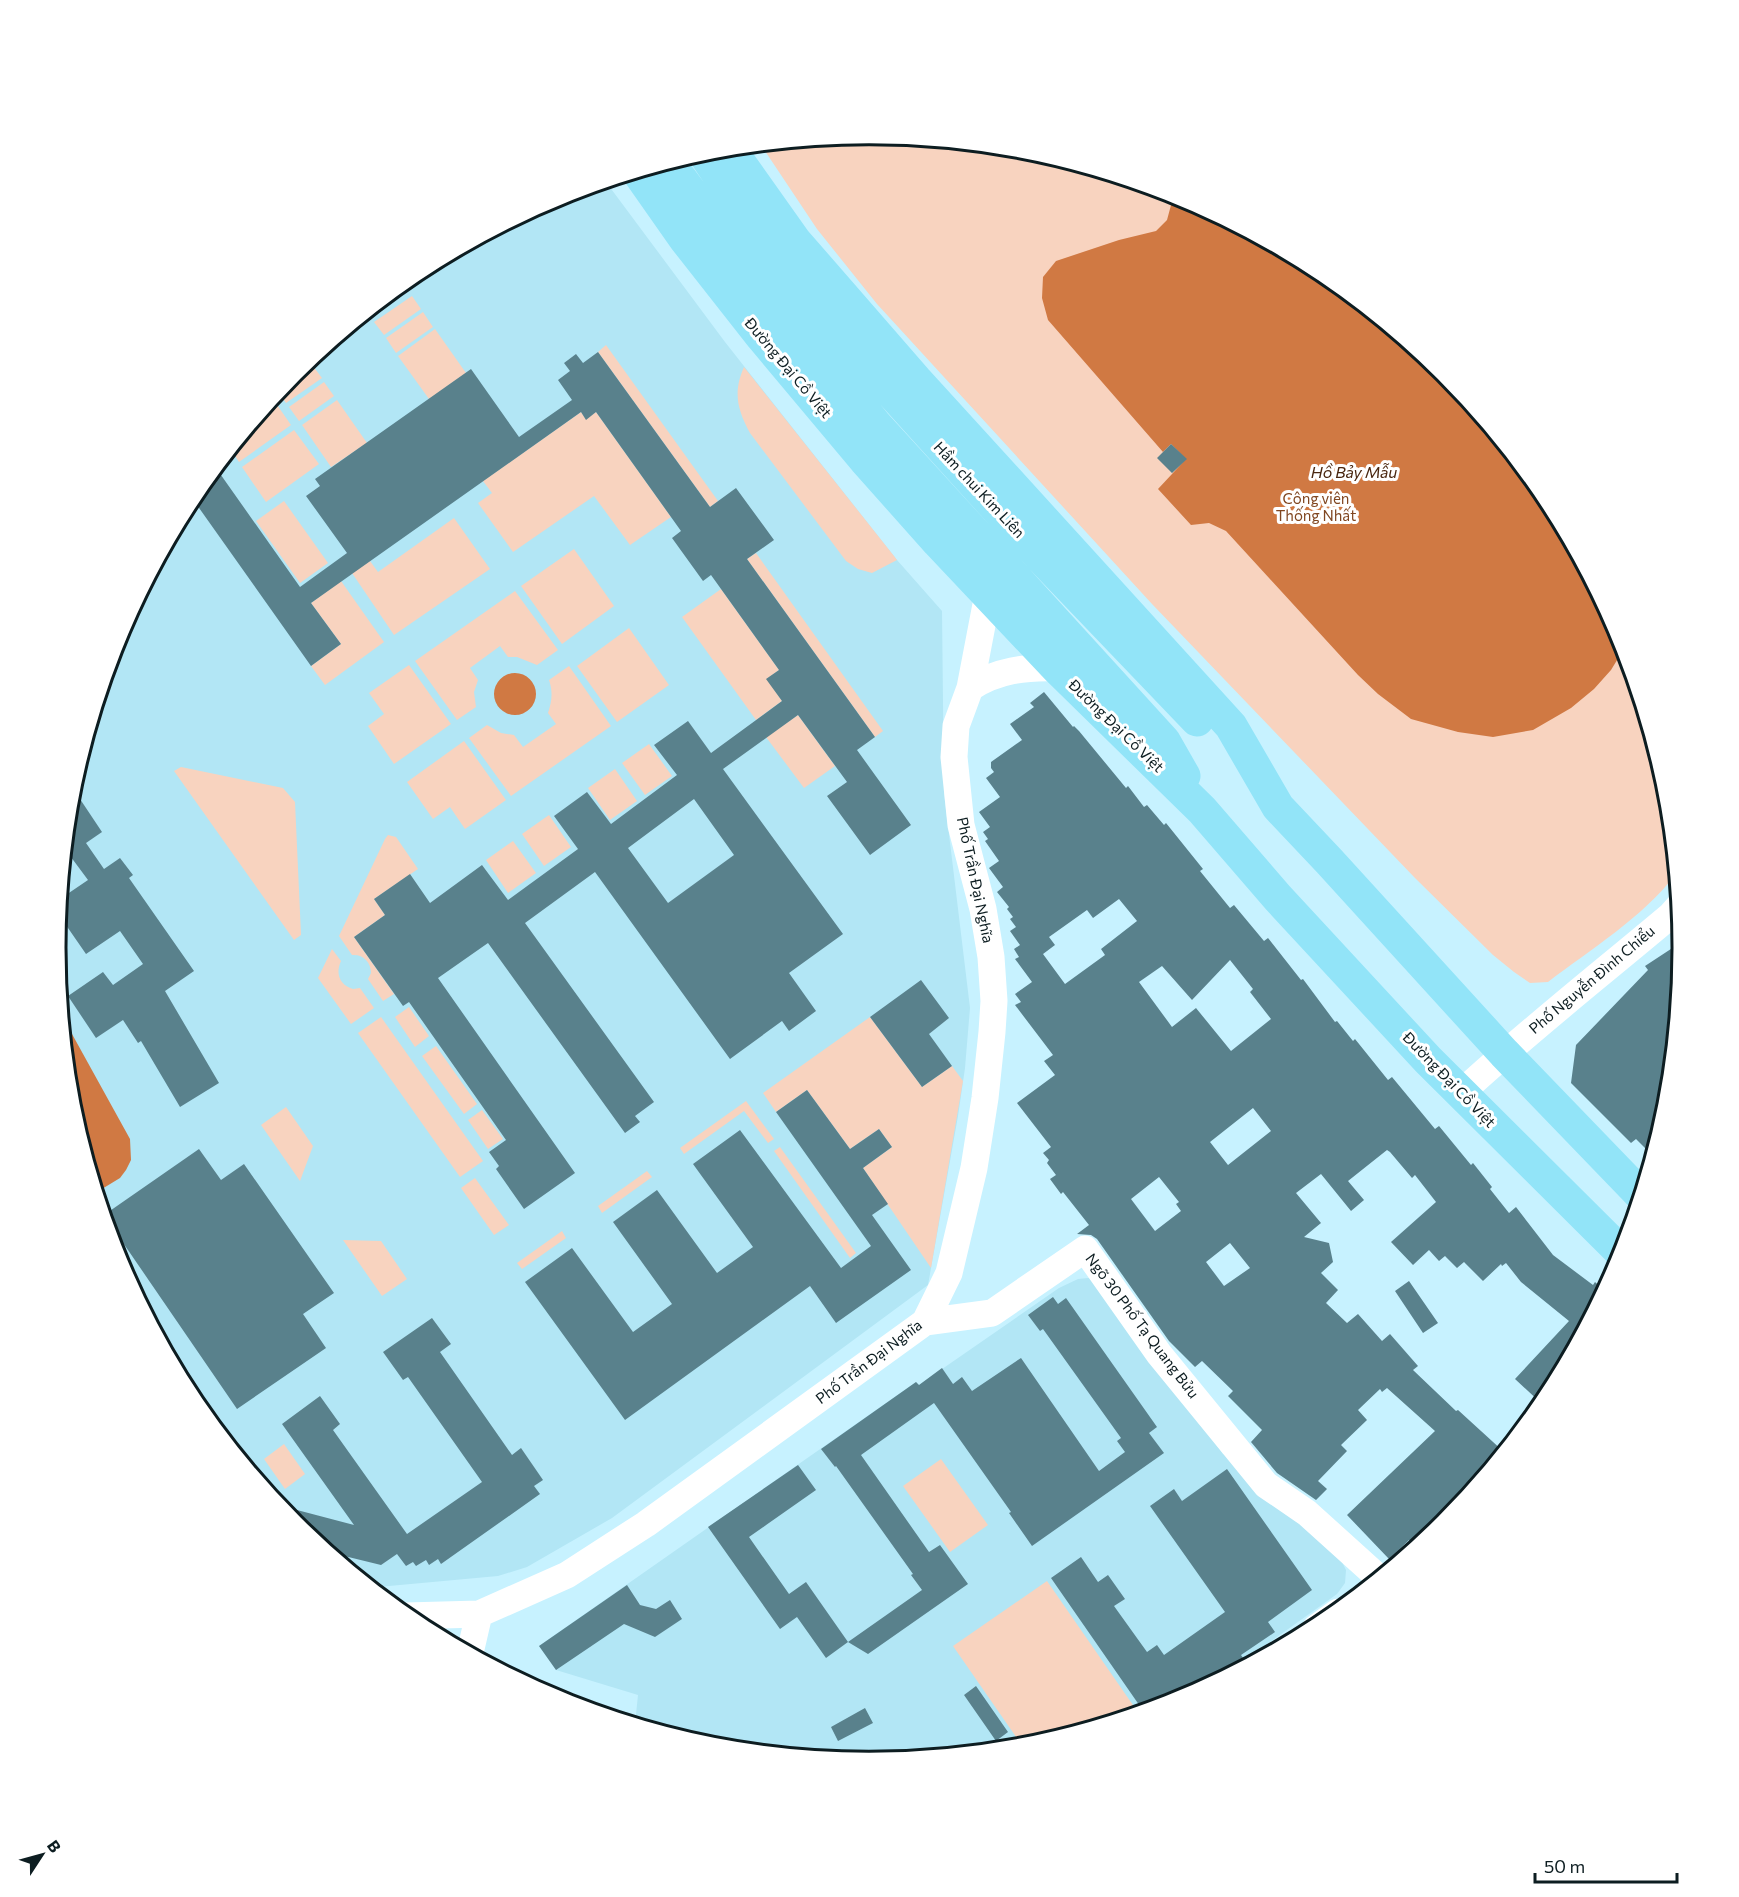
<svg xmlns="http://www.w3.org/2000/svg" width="1739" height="1897" font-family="Commissioner,sans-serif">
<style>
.built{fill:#b2e6f5}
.green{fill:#f8d3bf}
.water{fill:#d07943}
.building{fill:#59818c;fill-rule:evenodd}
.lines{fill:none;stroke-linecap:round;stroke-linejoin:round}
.minor{stroke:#fff;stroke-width:27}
.major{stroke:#92e4f8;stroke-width:33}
.labels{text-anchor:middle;stroke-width:6;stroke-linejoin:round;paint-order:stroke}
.street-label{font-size:15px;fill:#0d1d21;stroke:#fff}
.park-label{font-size:15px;fill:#804620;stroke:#fff}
.water-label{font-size:16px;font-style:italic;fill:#49260f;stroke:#fff}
.rim{fill:none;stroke:#0d1d21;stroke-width:3}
</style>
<rect width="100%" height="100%" fill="#c7f2ff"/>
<path class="built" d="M606,182L725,342L897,560L942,611L944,793L970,1008L965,1068L958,1116L928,1285L612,1518L527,1567L498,1576L378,1587L368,1585L294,1524L193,1400L117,1260L71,1107L56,948L71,789L118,637L193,496L294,373L418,271L558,196Z
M1088,1278L1096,1279L1103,1284L1223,1454L1233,1457L1302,1519L1340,1558L1346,1570L1345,1583L1337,1594L1210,1685L1181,1701L1028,1747L869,1762L710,1747L635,1724L638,1695L556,1670L539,1646L916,1382L919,1385L1059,1288L1078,1279Z"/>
<path class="green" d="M870,135L1029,150L1181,197L1322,272L1445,373L1547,497L1622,637L1668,790L1676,874C1642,918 1591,949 1548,982L1530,983L1514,972L1493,955L1415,878L1152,604L877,304L817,229L761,145Z
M412,296L421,309L384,335L374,322Z
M423,312L433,327L396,353L386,338Z
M435,329L466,373L429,399L398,356Z
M606,345L718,501L710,507L598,352Z
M313,366L322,378L286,403L278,392L283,386Z
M744,367L894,556L897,560L872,573L858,569L846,561L750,433C737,409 733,392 744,367Z
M324,382L334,396L299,421L289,407Z
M273,399L291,425L239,462L231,450Z
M337,400L367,443L331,467L302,425Z
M581,412L586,419L596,412L671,517L630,545L594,496L513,552L478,503L492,493L483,481Z
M294,430L319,464L266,502L242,467Z
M284,501L328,563L300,583L256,521Z
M454,518L490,569L394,635L352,573L370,561L378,572Z
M574,549L614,606L562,644L521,586Z
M756,553L883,731L875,737L747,559Z
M341,581L384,642L325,685L311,666L341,644L311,603Z
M721,589L779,670L767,679L782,701L756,720L682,617Z
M515,591L558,650L537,665L517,657H508L500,646L470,668L478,680L474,692L476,707L457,720L415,661Z
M629,628L669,685L617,722L577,666Z
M409,665L451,724L394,764L368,726L384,714L369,693Z
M569,666L611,726L511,796L469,738L487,725L501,733L514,735L523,747L556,724L548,713C552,701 553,692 549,680Z
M798,715L835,766L804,788L766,737Z
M464,741L506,800L465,829L450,807L433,819L407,782Z
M649,744L672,776L645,795L622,763Z
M181,767L283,788L295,802L301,935L294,940L174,771Z
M615,769L637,801L610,820L588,788Z
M549,815L571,847L544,866L522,834Z
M388,835L396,837L418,869L374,899L385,915L354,937L394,994L383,1001L368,979L371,973C371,962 363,954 352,955L339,936L385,839Z
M513,841L536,873L508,893L486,860Z
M332,949L341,961C335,974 340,985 353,989L360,988L374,1008L351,1024L318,978Z
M409,1007L429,1036L415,1047L395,1017Z
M381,1017L483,1161L460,1177L358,1033Z
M870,1017L922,1087L952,1066L963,1081L931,1268L863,1168L892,1147L879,1129L850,1149L807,1090L776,1112L763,1093Z
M436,1046L477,1104L464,1114L422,1056Z
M746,1101L774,1139L768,1143L744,1111L684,1154L680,1148Z
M286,1107L313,1146L300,1181L261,1125Z
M482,1110L503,1139L488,1149L468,1120Z
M780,1147L856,1253L850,1258L774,1151Z
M647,1171L652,1177L602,1213L598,1206Z
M475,1178L509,1225L494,1235L461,1188Z
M562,1231L566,1238L522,1269L517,1263Z
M343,1240L381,1241L407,1279L382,1296Z
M284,1444L305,1474L285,1489L264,1459Z
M941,1459L988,1525L950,1552L903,1486Z
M1047,1581L1135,1708L1117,1720L1023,1747L953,1646Z"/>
<path class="water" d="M1174,194L1322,272L1445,373L1547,497L1622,637L1625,647L1611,670L1594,689L1571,708L1533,730L1493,737L1458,732L1411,719L1378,694L1358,675L1226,531L1209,523L1191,525L1158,489L1186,459L1171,444L1163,452L1048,320L1042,298L1043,277L1056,261L1119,240L1156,231L1167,220Z
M494 694a21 21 0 1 1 42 0a21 21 0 1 1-42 0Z
M63,1029L72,1034L130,1139L131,1160L126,1170L120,1178L97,1192L71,1107Z"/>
<path class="building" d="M598,352L710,507L736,488L774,540L747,559L875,737L857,750L911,825L870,855L827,796L847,782L798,715L723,769L843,934L789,973L816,1011L789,1031L782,1021L730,1059L595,872L525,923L654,1102L635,1116L640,1122L625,1133L488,943L438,978L575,1173L524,1209L496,1169L499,1166L489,1152L506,1140L409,1002L403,1006L354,937L385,915L374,899L410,874L430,903L482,865L508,900L578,849L554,816L587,792L611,824L677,775L654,745L688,721L711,753L782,701L766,679L779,670L711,575L703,581L672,538L681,531L596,412L586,420L581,412L311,603L341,644L311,666L192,498L216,468L300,587L347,553L306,496L320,486L315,479L471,369L519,437L572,400L558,380L570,371L564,363L576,354L583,363ZM694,799L734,855L668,903L628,848Z
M1171,444L1187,459L1172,473L1157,458Z
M1044,692L1073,727L1074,726L1079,731L1126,788L1128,786L1144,807L1147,805L1164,825L1166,823L1203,869L1200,871L1230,908L1234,905L1264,941L1268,938L1301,980L1303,979L1335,1022L1337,1021L1353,1041L1355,1039L1388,1080L1392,1077L1435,1129L1439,1126L1471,1165L1473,1163L1492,1187L1490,1189L1509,1213L1516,1207L1553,1255L1593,1285L1595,1282L1605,1291L1543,1405L1515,1379L1569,1321L1521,1282L1506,1263L1502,1266L1501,1264L1483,1281L1464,1262L1457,1268L1445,1256L1439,1261L1429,1250L1413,1265L1391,1242L1436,1202L1415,1175L1412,1178L1390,1152L1387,1150L1348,1181L1364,1200L1351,1211L1321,1174L1296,1193L1321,1223L1304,1237L1329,1243L1333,1262L1321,1273L1338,1290L1326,1303L1347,1323L1358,1314L1382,1341L1390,1334L1418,1366L1413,1370L1456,1411L1458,1410L1504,1452L1445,1524L1416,1548L1409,1540L1389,1559L1347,1515L1435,1431L1387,1388L1382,1392L1380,1389L1358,1410L1367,1420L1341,1445L1347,1451L1318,1481L1327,1489L1316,1500L1277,1473L1251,1442L1262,1430L1228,1396L1233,1391L1202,1361L1195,1367L1169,1341L1097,1239L1091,1235L1077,1234L1089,1225L1063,1192L1061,1194L1050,1179L1056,1175L1047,1163L1049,1160L1043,1153L1051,1147L1017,1103L1055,1075L1044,1061L1053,1055L1015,1005L1021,1002L1015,994L1032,982L1015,959L1019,957L1014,949L1020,945L1010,931L1016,927L1010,919L1013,917L1007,909L1009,907L997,892L1003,887L989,868L999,861L985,841L988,839L983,832L990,827L979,812L1000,797L986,778L994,772L991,768V762L1022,740L1010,724L1034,707L1030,703ZM1119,899L1137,921L1101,949L1105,955L1065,984L1043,954L1055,945L1049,937L1087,910L1093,918ZM1230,960L1253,989L1250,992L1271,1019L1231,1051L1196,1008L1172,1027L1139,982L1162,966L1192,1000ZM1253,1108L1271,1131L1228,1165L1210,1142ZM1159,1177L1179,1202L1176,1204L1181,1211L1155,1231L1131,1199ZM1230,1243L1250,1268L1224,1286L1206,1262Z
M72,787L102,832L86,843L104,869L120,858L133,875L129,878L194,971L165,991L219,1083L180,1107L141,1041L138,1043L123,1020L96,1038L68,996L103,972L113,985L143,964L120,931L86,954L59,915L60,899L88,880L65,849Z
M1677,945L1683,954L1668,1108L1653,1156L1636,1139L1631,1143L1571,1083L1576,1045L1648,970L1645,966Z
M921,980L949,1018L929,1034L952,1066L922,1087L870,1017Z
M807,1090L850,1149L879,1129L892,1147L863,1168L888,1204L872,1215L911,1270L836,1323L810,1286L625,1420L525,1282L572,1248L633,1332L672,1304L613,1222L657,1190L717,1273L753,1247L693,1164L740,1130L841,1268L871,1246L776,1112Z
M199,1149L221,1180L244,1164L334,1293L303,1314L326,1348L237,1409L104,1215Z
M1409,1281L1438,1323L1423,1333L1395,1291Z
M1053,1297L1058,1304L1066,1298L1157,1427L1149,1433L1164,1453L1032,1546L1009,1513L1011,1512L934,1403L861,1455L929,1552L940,1545L968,1584L868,1654L848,1642L922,1590L911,1575L913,1574L836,1466L835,1467L821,1449L916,1382L919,1385L942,1368L953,1384L962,1377L972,1391L1021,1358L1099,1471L1125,1452L1117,1441L1121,1438L1043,1329L1040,1331L1028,1315Z
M432,1318L451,1344L440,1352L512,1455L521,1448L543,1480L534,1486L540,1494L441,1564L438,1559L429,1565L426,1560L416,1566L413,1562L406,1566L397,1554L381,1565L328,1552L294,1524L278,1505L354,1525L282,1424L320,1396L340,1424L333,1430L407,1534L482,1482L408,1377L403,1380L383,1352Z
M798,1465L816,1490L749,1537L789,1594L806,1582L848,1642L826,1658L797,1617L780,1629L708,1527Z
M1227,1469L1312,1590L1268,1622L1275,1632L1241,1655L1245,1661L1208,1686L1204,1680L1168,1704L1144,1712L1051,1578L1081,1557L1098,1582L1108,1575L1125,1599L1114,1606L1147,1652L1157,1645L1164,1655L1225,1612L1150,1506L1174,1489L1182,1501Z
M627,1585L640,1605L656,1609L670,1600L682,1619L655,1637L624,1624L556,1670L539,1646Z
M976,1686L1008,1732L996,1741L964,1695Z
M865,1708L873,1723L838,1741L831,1727Z"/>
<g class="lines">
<path class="minor" d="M970,688C997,670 1026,667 1057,668
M1460,1094C1528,1031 1601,974 1671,915L1679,906
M925,1322L992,1313L1085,1249L1159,1354L1266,1485L1307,1513L1379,1578
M406,1616L479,1614L567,1575L646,1524L925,1322L949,1273L974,1168L985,1098L992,1032L994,1001L991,957L983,909L961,825L954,757L956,726L970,688L988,594
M1316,1628L1338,1612
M470,1653L479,1614"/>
<path class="major" d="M729,148L795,241L916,380L1231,726L1278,807L1329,861L1504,1053L1641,1195
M703,152L777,260L835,330L1039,555L1197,720
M669,163L752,275L875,424L1164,741L1184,776
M638,172L685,239L762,337L865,460L938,542L1057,668L1202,810L1278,898L1428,1060L1623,1254"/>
</g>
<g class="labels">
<g class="street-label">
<text transform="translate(788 368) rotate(50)" y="5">Đường Đại Cồ Việt</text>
<text transform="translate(979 490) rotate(47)" y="5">Hầm chui Kim Liên</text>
<text transform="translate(1116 726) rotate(44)" y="5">Đường Đại Cồ Việt</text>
<text transform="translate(975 880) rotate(78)" y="5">Phố Trần Đại Nghĩa</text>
<text transform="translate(1592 980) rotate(-40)" y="5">Phố Nguyễn Đình Chiểu</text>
<text transform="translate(1449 1080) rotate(46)" y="5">Đường Đại Cồ Việt</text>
<text transform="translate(1142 1326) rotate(53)" y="5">Ngõ 30 Phố Tạ Quang Bửu</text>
<text transform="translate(869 1362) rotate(-37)" y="5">Phố Trần Đại Nghĩa</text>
</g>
<g class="park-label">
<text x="1316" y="504">Công viên<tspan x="1316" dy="17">Thống Nhất</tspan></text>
</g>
<g class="water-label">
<text x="1354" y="478">Hồ Bảy Mẫu</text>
</g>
</g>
<path d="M0 0H1739V1897H0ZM66 948a803 803 0 1 1 1606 0a803 803 0 1 1-1606 0Z" fill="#fff" fill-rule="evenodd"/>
<path class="rim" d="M66 948a803 803 0 1 1 1606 0a803 803 0 1 1-1606 0Z"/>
<g transform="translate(42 1855) rotate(54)" stroke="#ffffff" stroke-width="4.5" paint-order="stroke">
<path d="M0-4.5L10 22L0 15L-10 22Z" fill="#0d1d21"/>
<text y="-9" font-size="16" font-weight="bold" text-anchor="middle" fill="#0d1d21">B</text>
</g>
<path d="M1535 1873v9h142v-9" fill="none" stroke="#0d1d21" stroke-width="3"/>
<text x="1544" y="1873" font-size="18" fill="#0d1d21" stroke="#ffffff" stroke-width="4.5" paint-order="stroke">50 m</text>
</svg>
